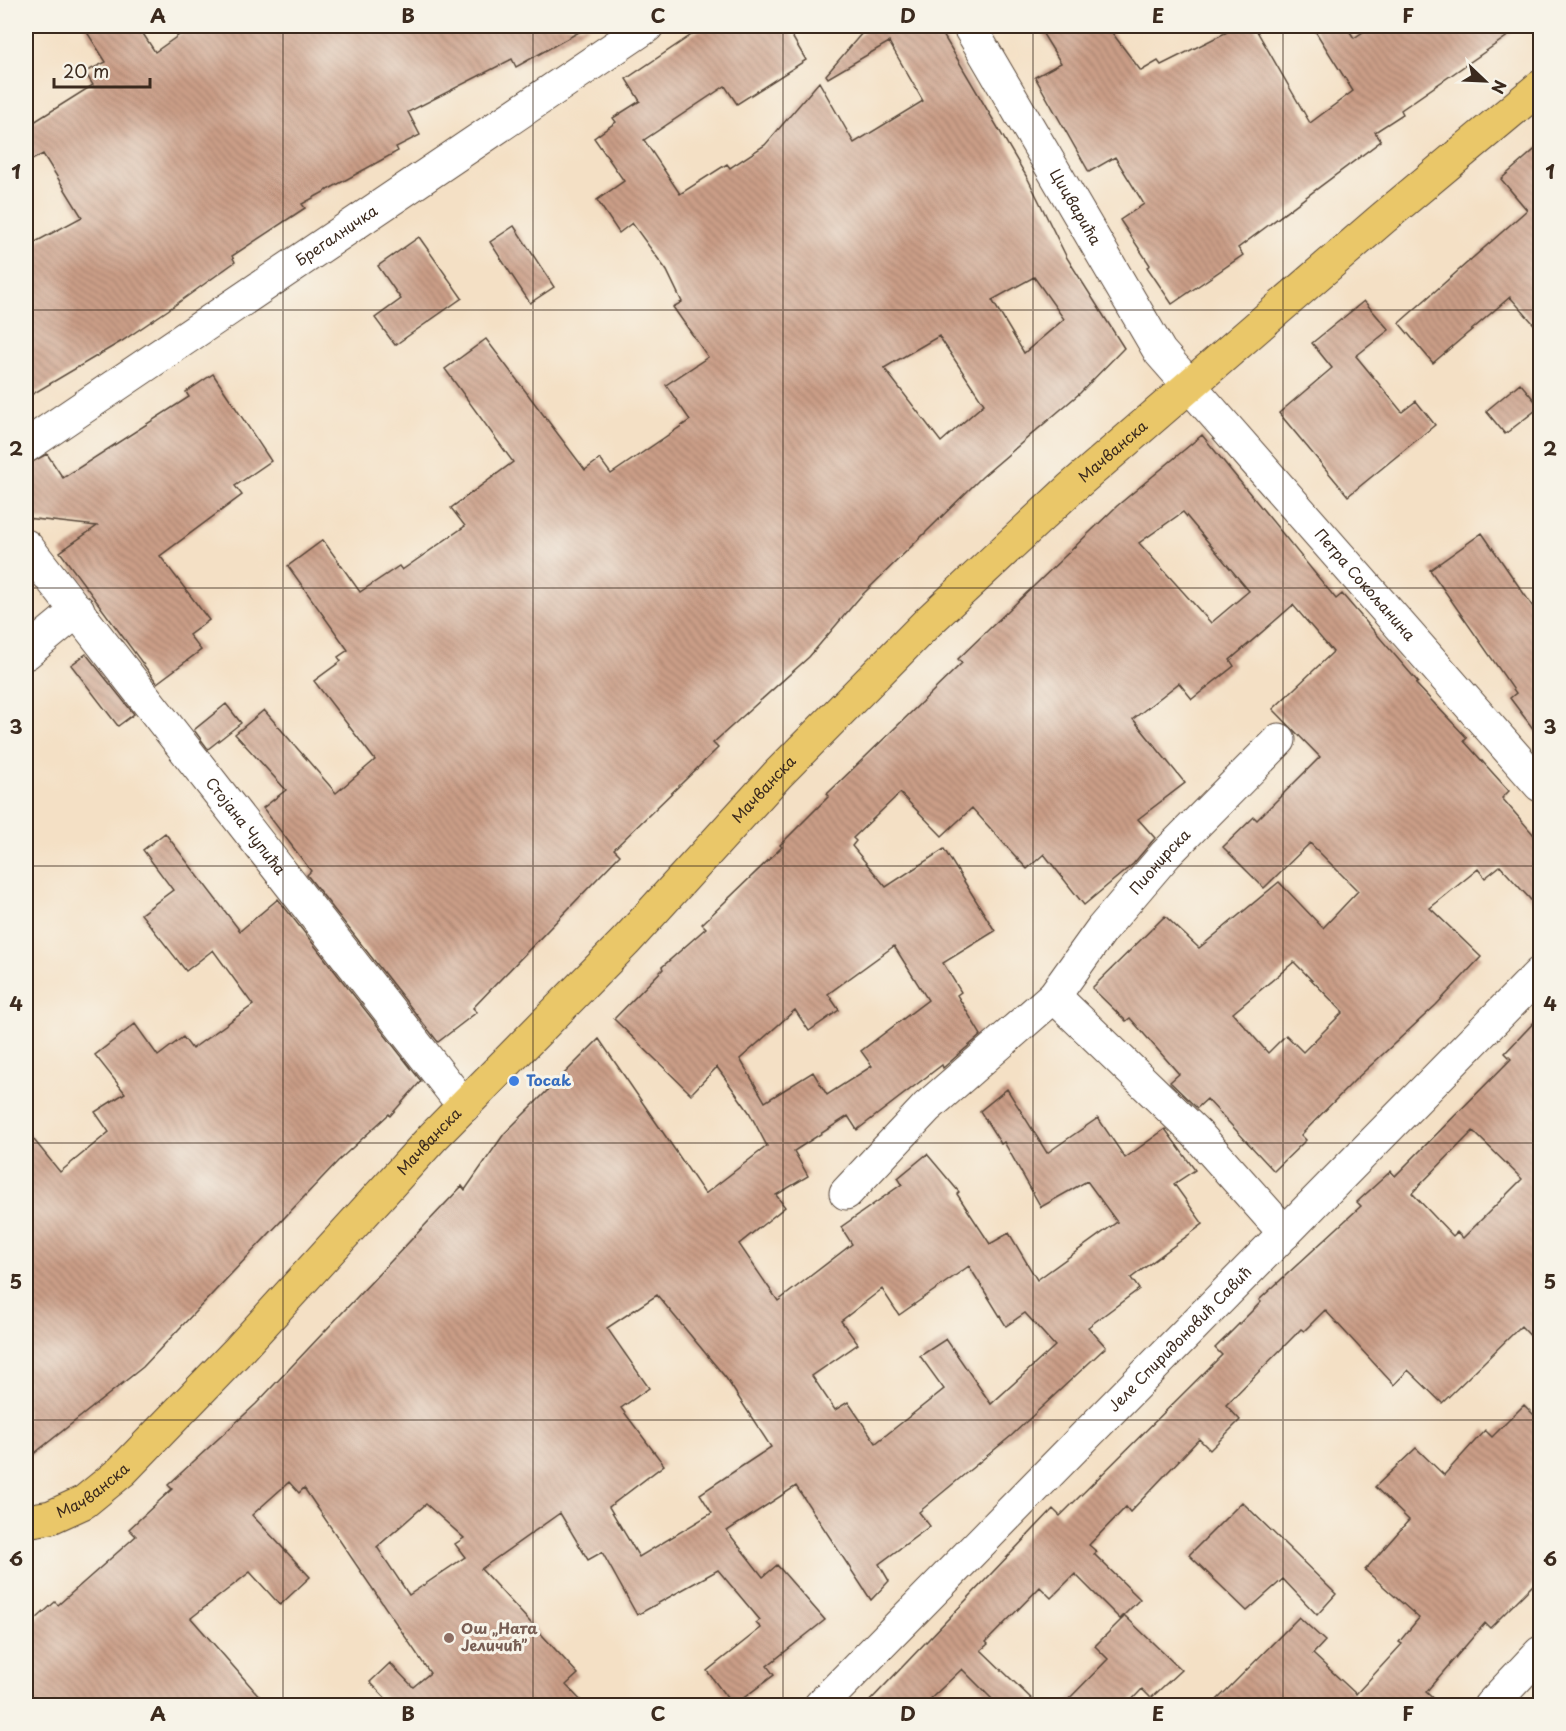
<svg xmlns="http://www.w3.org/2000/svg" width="1566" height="1731" font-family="'Playpen Sans',sans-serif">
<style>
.building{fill:url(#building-back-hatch);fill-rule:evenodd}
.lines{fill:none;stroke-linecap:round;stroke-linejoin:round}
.minor-casing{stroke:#574537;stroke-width:35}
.major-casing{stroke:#574537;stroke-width:35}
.minor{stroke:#fff;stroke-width:33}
.major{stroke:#eac769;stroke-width:33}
.grid{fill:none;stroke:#3b2a1e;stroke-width:1.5;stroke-opacity:0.55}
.shop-dot{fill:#3f7fe0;stroke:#f7f3e8;stroke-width:2}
.education-dot{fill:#8d6e63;stroke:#f7f3e8;stroke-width:2}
.labels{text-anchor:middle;stroke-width:6;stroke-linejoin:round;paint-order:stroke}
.street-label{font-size:15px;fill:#3b2a1e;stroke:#f7f3e8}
.shop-label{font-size:15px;font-weight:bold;fill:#366cbe;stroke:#f7f3e8;text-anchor:start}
.education-label{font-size:15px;font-weight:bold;fill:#785e54;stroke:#f7f3e8;text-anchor:start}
.neatline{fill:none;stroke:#3b2a1e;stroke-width:2}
.grid-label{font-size:20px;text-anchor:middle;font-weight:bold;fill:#3b2a1e}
</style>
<defs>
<pattern id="building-back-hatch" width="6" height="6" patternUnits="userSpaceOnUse" patternTransform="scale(1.5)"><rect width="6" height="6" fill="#cb9e87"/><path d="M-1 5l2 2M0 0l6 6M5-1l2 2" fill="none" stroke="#a6816e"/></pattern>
</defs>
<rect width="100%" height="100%" fill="#f7f3e8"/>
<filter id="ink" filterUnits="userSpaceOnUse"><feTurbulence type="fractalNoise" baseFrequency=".0167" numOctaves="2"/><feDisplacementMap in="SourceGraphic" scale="12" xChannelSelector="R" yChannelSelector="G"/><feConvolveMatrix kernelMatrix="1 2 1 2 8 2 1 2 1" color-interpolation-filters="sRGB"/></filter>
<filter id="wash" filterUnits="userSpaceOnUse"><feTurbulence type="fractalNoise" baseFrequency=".008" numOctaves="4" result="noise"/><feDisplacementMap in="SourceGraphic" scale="24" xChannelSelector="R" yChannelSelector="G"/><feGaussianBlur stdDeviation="1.35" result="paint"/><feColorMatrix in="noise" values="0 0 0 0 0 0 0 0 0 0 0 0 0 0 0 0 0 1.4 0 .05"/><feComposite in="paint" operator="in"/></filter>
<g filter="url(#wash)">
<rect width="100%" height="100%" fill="#f4e0c5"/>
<g id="blocks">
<path class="building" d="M83,26H138L155,52L192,26H590L516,67L512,59L408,112L420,135L396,147L398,151L302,204L305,208L232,256L235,262L168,310L122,341L26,398V247L82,217L43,154L26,163V127L93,85L85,72L106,62Z
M705,26H786L806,60L737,104L725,86L644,140L680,194L727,164L730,168L765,145L819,82L854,143L923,101L889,42L828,78L826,75L868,26H938L1028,179L1067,258L1124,348L1080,393L982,477L860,597L809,657L713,743L718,748L614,849L620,855L473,1008L477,1012L438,1042L307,875L311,871L263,808L286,790L235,734L264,710L336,793L375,760L314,681L341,661L338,657L348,650L288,566L323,540L360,592L399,566L402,570L465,526L451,508L513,462L445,369L486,339L585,470L600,459L611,474L690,420L666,385L708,357L673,307L682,302L667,271L632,223L619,233L597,200L624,181L594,138L616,122L613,118L640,101L626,79ZM1034,277L1064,319L1024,353L992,300ZM939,336L984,404L941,442L884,368Z
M1038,26H1107L1141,71L1158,61L1161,65L1239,26H1254L1310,123L1353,91L1312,26H1346L1354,38L1372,26H1522L1401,110L1403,114L1375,132L1381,141L1238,248L1243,255L1172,304L1147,267L1150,265L1120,220L1144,204L1115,157L1089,172L1035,77L1061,63Z
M1540,145V331L1510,297L1433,363L1399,323L1527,210L1501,179Z
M514,226L554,287L530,303L490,242Z
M419,237L462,298L395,345L375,318L401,299L378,266Z
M1364,301L1389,330L1356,356L1402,412L1416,401L1435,425L1348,496L1279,413L1332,368L1312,343Z
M213,374L271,461L235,486L242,495L160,556L209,620L189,635L201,650L157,683L60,552L97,526L26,518V465L47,454L63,478L189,397L186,392Z
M1520,383L1540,407L1505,434L1486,411Z
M1202,435L1336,599L1342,594L1418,682L1416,684L1467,738L1464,741L1509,791L1502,798L1540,842V910L1500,866L1485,878L1478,869L1430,908L1481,957L1436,1005L1355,1080L1301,1135L1306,1140L1274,1171L1207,1099L1197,1108L1170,1082L1179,1074L1130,1018L1126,1021L1092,988L1165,916L1199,948L1279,882L1323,928L1358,891L1310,843L1264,888L1223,847L1254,817L1257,820L1320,757L1273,709L1333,652L1293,605L1230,660L1234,666L1192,699L1179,683L1133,719L1185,783L1138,819L1155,838L1133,864L1084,905L1044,854L1027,869L972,808L942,836L900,793L853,838L856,841L852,846L886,887L944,849L995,931L943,963L961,992L957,995L981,1035L943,1068L942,1065L857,1130L848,1116L794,1151L808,1176L776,1195L785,1207L739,1244L778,1301L852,1244L841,1227L902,1184L898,1178L927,1154L959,1192L957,1194L990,1244L1009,1233L1037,1280L1117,1222L1087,1181L1041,1207L1004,1142L1001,1144L980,1111L1007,1089L1047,1153L1098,1118L1125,1158L1165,1129L1195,1170L1174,1184L1203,1224L1131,1278L1139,1289L1088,1327L1106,1347L1011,1436L919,1512L930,1526L879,1564L889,1581L871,1600L796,1486L727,1531L763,1577L777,1565L825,1620L767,1666L774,1675L733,1706L707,1671L761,1628L756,1623L760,1620L718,1570L637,1615L602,1552L588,1560L560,1513L481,1569L578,1674L566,1685L586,1706H389L391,1704L370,1682L390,1663L413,1687L430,1673L304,1488L299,1493L289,1482L252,1515L310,1577L280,1605L250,1572L191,1618L268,1706H26V1628L55,1602L58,1605L136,1536L129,1529L172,1489L168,1485L256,1404L462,1186L465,1190L504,1134L599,1039L705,1194L767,1146L749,1112L717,1067L691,1094L614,1019L663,969L662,967L706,928L702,924L782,847L780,845L829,796L827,794L962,663L958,659L1117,506ZM1183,512L1249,591L1211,623L1139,543ZM894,946L928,1000L861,1051L872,1066L827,1095L813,1072L765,1102L740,1059L795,1010L809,1031L839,1010L828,994ZM1294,962L1343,1012L1303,1052L1286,1035L1268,1053L1233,1013ZM969,1266L1006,1326L1025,1313L1055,1346L991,1404L946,1339L920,1356L944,1389L876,1443L848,1402L835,1410L812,1376L858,1344L841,1321L882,1289L899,1315ZM657,1295L726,1378L771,1447L700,1494L712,1513L639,1557L609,1507L664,1465L621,1408L649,1388L607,1328ZM426,1504L464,1538L455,1544L465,1557L409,1595L377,1547Z
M1482,533L1540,617V738L1510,698L1516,693L1430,570Z
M86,654L134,714L118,726L71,665Z
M226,704L241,723L208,749L194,730Z
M165,833L240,931L278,899L421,1081L390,1116L389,1114L338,1161L143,1367L26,1460V1130L60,1172L109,1132L95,1112L125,1093L95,1055L135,1024L158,1056L183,1037L192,1049L253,1005L213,950L186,971L141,914L173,890L143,850Z
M1540,1016V1346L1521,1326L1442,1403L1408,1370L1394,1385L1325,1310L1304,1331L1301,1329L1226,1405L1240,1420L1210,1450L1199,1439L1130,1512L1126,1507L1089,1545L1097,1552L1094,1554L1140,1599L1120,1619L1075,1574L1051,1598L1040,1587L986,1642L988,1644L981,1650L1039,1706H999L962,1669L923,1706H865L1053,1509L1060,1516L1222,1355L1215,1348L1261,1302L1259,1300L1361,1206L1357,1202L1391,1171L1395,1176L1511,1059L1505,1053ZM1473,1131L1522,1179L1463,1238L1457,1232L1453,1236L1412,1193Z
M1524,1405L1540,1421V1578L1490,1628L1485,1623L1426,1692L1441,1706H1211L1299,1617L1325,1641L1313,1654L1356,1694L1402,1644L1399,1642L1419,1618L1365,1570L1409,1520L1375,1487L1416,1448L1444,1475L1485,1430L1492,1437Z
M1242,1502L1336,1594L1317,1615L1283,1579L1247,1611L1189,1555Z
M1125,1616L1181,1670L1151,1698L1142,1689L1126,1706H1062L1108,1659L1095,1646Z"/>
</g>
</g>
<g filter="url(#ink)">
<use href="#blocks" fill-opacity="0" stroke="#574537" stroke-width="1.5"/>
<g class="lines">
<g class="minor-casing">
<g id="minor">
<path id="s1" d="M969,26L1160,352L1540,785"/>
<path id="s2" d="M26,446L647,26"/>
<path id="s3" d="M26,546L464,1106"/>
<path d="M26,653L78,610"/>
<path d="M1054,996L1196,1133L1285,1233"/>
<path id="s4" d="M846,1193L927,1107L1054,996L1102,929L1166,854L1279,740"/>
<path id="s5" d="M820,1706L1540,973"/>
<path d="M1490,1706L1540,1653"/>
</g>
</g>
<g class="major-casing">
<g id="major">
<path id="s6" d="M26,1521L51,1517L84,1502L122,1471L236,1353L433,1137L626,941L778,774L928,622L1070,489L1382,219L1540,87"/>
</g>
</g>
<use href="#minor" class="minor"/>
<use href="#major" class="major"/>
</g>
</g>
<path class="grid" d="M283,26V1706M533,26V1706M783,26V1706M1033,26V1706M1283,26V1706M26,310H1540M26,588H1540M26,866H1540M26,1143H1540M26,1420H1540"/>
<circle class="shop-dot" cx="514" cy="1081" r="6"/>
<circle class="education-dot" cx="449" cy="1638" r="6"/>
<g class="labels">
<g class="street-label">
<text dy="5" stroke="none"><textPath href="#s1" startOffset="210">Цицварића</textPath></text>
<text dy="5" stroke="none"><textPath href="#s2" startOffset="375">Брегалничка</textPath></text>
<text dy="5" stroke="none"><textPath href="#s6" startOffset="1533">Мачванска</textPath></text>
<text dy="5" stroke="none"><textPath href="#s1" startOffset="688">Петра Сокољанина</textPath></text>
<text dy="5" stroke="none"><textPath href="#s6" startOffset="1047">Мачванска</textPath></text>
<text dy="5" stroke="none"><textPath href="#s3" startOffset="356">Стојана Чупића</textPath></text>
<text dy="5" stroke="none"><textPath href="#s4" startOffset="458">Пионирска</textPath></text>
<text dy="5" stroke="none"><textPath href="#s6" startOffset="561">Мачванска</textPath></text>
<text dy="5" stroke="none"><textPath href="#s5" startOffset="514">Јеле Спиридоновић Савић</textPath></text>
<text dy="5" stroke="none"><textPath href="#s6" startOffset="75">Мачванска</textPath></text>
</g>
<g class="shop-label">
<text x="526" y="1086">Tocak</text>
</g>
<g class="education-label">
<text x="461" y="1634">Ош „Ната<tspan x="461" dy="17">Јеличић”</tspan></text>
</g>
</g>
<rect width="1566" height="1731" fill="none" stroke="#f7f3e8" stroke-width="66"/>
<g transform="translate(1485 81) rotate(113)" stroke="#f7f3e8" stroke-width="4.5" paint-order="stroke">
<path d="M0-4.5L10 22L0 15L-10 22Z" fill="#3b2a1e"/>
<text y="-9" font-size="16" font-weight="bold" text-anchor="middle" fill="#3b2a1e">N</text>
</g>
<path d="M54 78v9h96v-9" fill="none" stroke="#3b2a1e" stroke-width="3"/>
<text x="63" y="78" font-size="18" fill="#3b2a1e" stroke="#f7f3e8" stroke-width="4.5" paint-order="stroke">20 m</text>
<rect x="33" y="33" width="1500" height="1665" class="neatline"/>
<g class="grid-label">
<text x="158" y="23">A</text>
<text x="408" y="23">B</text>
<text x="658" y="23">C</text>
<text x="908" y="23">D</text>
<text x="1158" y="23">E</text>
<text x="1408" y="23">F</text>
<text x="16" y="179">1</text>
<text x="1550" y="179">1</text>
<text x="16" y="456">2</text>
<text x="1550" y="456">2</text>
<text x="16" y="734">3</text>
<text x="1550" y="734">3</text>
<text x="16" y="1011">4</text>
<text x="1550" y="1011">4</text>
<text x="16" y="1289">5</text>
<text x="1550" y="1289">5</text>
<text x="16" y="1566">6</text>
<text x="1550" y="1566">6</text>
<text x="158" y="1721">A</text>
<text x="408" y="1721">B</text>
<text x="658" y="1721">C</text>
<text x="908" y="1721">D</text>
<text x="1158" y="1721">E</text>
<text x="1408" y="1721">F</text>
</g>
</svg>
